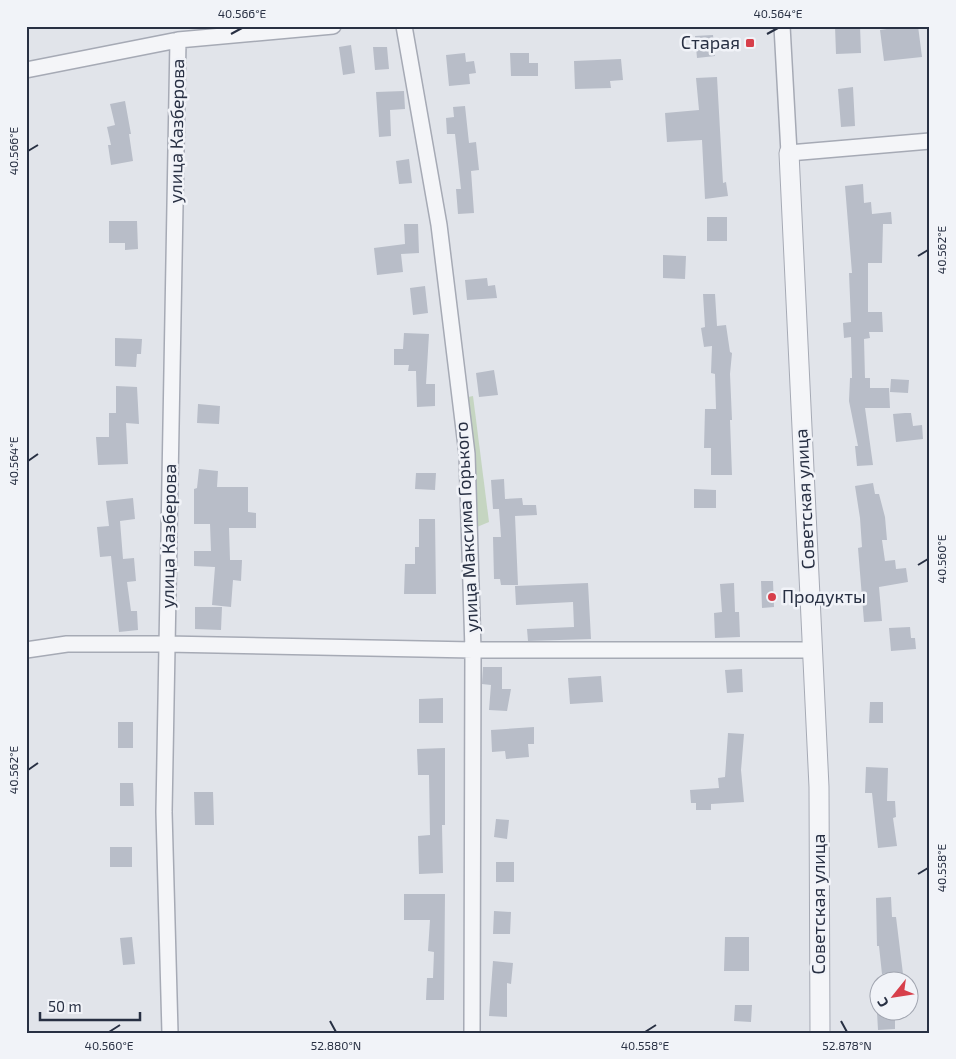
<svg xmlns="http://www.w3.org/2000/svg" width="956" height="1059" font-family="'Exo 2',sans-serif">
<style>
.green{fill:#c5d5c1}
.building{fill:#b8bdc8}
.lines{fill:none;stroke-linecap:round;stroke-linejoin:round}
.minor-casing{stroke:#a6aab5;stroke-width:18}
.tertiary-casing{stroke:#a6aab5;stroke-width:21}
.minor{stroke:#f4f5f8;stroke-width:15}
.tertiary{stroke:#f4f5f8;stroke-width:19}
.ticks{fill:none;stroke:#283043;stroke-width:2}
.poi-dot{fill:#d73f4b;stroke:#f1f3f8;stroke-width:2}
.labels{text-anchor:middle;stroke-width:5;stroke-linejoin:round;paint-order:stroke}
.poi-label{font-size:18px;fill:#283043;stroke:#f1f3f8;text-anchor:end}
.street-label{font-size:18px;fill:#283043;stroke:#f1f3f8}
.neatline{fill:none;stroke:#283043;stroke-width:2}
.ticks-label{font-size:12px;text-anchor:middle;fill:#283043}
</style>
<rect width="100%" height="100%" fill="#e1e4ea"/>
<path class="green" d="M473,396L489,522L477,527L463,398Z"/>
<path class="building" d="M835,26H860L861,53L836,54Z
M907,26H918L922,57L884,61L880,30Z
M713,35L715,56L697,58L695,36Z
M351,45L355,73L343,75L339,47Z
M373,47H387L389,69L375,70Z
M465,53L466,62L474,61L476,73L469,74L470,84L449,86L446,55Z
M510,53H529V63H538V76H511Z
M621,59L623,80L610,81L611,88L575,89L574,61Z
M717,77L723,183L726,182L728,196L705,199L702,140L667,142L665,113L699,110L696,78Z
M853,87L855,126L841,127L838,89Z
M404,91L405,109L390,110L391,136L379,137L376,92Z
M125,101L131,134H129L133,161L111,165L108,145H111L107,127L115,125L110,104Z
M465,106L469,143L476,142L479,170L471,171L474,213L458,214L456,189H461L455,134H447L446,118L454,117L453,107Z
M409,159L412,183L399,184L396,161Z
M863,184L864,203L871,202L872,214L891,212L892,224H883L882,263H868V312H882L883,332H869L870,338L864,339L865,378H870V388H889L890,408H865L873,465L857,466L855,446H858L849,401L850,378H852L851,337L844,338L843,323L851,322L849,273H852L845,186Z
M707,217H727V241H707Z
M109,221H137L138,249L125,250V243H109Z
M404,224H418L419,253L401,254L403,272L377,275L374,248L405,244Z
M663,255L686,256L685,279L663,278Z
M487,278L488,286L495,285L497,298L467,300L465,280Z
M425,286L428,313L413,315L410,288Z
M703,294H715L717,326L726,325L730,352L732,353L730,374L732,420H730L732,475H711V448H704L705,409H716L715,374L711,373L712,346L704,347L701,328L705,327Z
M404,333L429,334L426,384H435V406L417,407L416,371H408L409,365H394V349H403Z
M115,338L142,339L141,354H137L136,367L115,366Z
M494,370L498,395L479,397L476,373Z
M891,379L909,380L908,393L890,392Z
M116,386L137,387L139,424L126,423L128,464L98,465L96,437H109V413H116Z
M198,404L220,406L219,424L197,423Z
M905,413H911L913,426L922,425L923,439L896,442L893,414Z
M199,469L218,471L217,487H248V512L256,513V528H229L230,560H242L241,581L233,580L231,607L212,605L215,567L194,566V551H211L210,524H194V489L197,488Z
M416,473H436L435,490L415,489Z
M504,479L505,499L522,498L523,505H536L537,515L515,516L518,585H501L500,579H494L493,537H501L499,509H493L491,480Z
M873,483L875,494H879L885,517L887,540H882L885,561L895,560L896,569L906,568L908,582L879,587L882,621L864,622L858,548L862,547L860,518L855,486Z
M694,489L716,490V508H694Z
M133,498L135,519L120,521L123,559L134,558L136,581L127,582L131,611H137L138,630L119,632L111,556L100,557L97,527L109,526L106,501Z
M419,519H435L436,594H404L405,564H415V547H419Z
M761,581H773L774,607L762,608Z
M588,583L591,639L528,641L527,629L574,627L573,602L516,605L515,586Z
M734,583L735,612H739L740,637L715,638L714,613L722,612L720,584Z
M195,607H222L221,630L195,629Z
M910,627L911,638H915L916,649L891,651L889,628Z
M483,667H502V689H511L507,711L489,710L491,685L482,684Z
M742,669L743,692L727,693L725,670Z
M601,676L603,702L570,704L568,678Z
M443,698V723H419V699Z
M870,702H883V723H869Z
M118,722H133V748H118Z
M534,727V744H528L529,757L506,759L505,751L492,752L491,730Z
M728,733L744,734L741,770L744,802L711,804V810H696V803H691L690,790L719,788L718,778L725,777Z
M445,748V825H442L443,873L419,874L418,836L430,835L429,775H418L417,749Z
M866,767L888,768L887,801H895L896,817L893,818L897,846L878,848L872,793H865Z
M120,783H133L134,806H120Z
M194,792H213L214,825H195Z
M496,819L509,820L507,839L494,837Z
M110,847H132V867H110Z
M496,862H514V882H496Z
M404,894H445L444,1000H426L427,978H433L434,952L428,951L430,920H404Z
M891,897L892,917H896L904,982H885V974H882L879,946H877L876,898Z
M494,911L511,912L510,934H493Z
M132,937L135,964L123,965L120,938Z
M725,937H749V971H724Z
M493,961L513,963L511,984L507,983V1017L489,1016Z
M735,1005H752L751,1022L734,1021Z
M877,1012H895V1029L878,1030Z"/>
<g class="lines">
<g class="minor-casing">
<path id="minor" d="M404,26L439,225L467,454L473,650L472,1033
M782,26L789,153L930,141
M26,70L178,40L333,26
M26,650L67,644H166L473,650H813
M170,1033L164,812L178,40"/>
</g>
<g class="tertiary-casing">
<path id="tertiary" d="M789,153L819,787L820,1033"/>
</g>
<use href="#minor" class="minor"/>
<use href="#tertiary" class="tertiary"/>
</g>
<path class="ticks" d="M231,34L242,28M767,34L778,28M28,151L38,145M918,256L928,250M28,461L38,454M918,565L928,559M28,770L38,763M918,874L928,868M330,1021L336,1032M841,1021L847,1032M109,1032L120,1025M645,1032L656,1025"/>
<g class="poi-dot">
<rect x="745" y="38" width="10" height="10" rx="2.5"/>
<circle cx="772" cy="597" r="5"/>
</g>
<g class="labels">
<g class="poi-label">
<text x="740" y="49">Старая</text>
<text x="782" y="603" text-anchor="start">Продукты</text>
</g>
<g class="street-label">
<text transform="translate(177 131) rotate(-89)" y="6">улица Казберова</text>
<text transform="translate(805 499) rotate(-93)" y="6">Советская улица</text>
<text transform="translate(467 527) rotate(-93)" y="6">улица Максима Горького</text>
<text transform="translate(169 536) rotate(-89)" y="6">улица Казберова</text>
<text transform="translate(819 904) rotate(-90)" y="6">Советская улица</text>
</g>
</g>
<rect width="956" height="1059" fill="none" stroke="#f1f3f8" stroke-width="55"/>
<g transform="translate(894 996) rotate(240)"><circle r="24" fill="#f1f3f8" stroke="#a1a5b0"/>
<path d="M0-4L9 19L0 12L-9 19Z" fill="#d73f4b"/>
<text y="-8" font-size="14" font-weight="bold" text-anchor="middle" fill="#283043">С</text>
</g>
<path d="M40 1012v8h100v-8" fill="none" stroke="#283043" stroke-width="2.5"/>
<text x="48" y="1012" font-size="15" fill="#283043" stroke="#f1f3f8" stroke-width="4" paint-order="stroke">50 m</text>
<rect x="28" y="28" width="900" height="1004" class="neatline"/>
<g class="ticks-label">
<text x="242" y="18">40.566°E</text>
<text x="778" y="18">40.564°E</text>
<text transform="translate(14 151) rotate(-90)" y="4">40.566°E</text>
<text transform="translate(942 250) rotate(-90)" y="4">40.562°E</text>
<text transform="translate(14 461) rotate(-90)" y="4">40.564°E</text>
<text transform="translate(942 559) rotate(-90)" y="4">40.560°E</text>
<text transform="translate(14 770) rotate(-90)" y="4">40.562°E</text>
<text transform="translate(942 868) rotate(-90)" y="4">40.558°E</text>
<text x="109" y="1050">40.560°E</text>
<text x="336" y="1050">52.880°N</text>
<text x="645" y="1050">40.558°E</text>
<text x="847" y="1050">52.878°N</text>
</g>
</svg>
